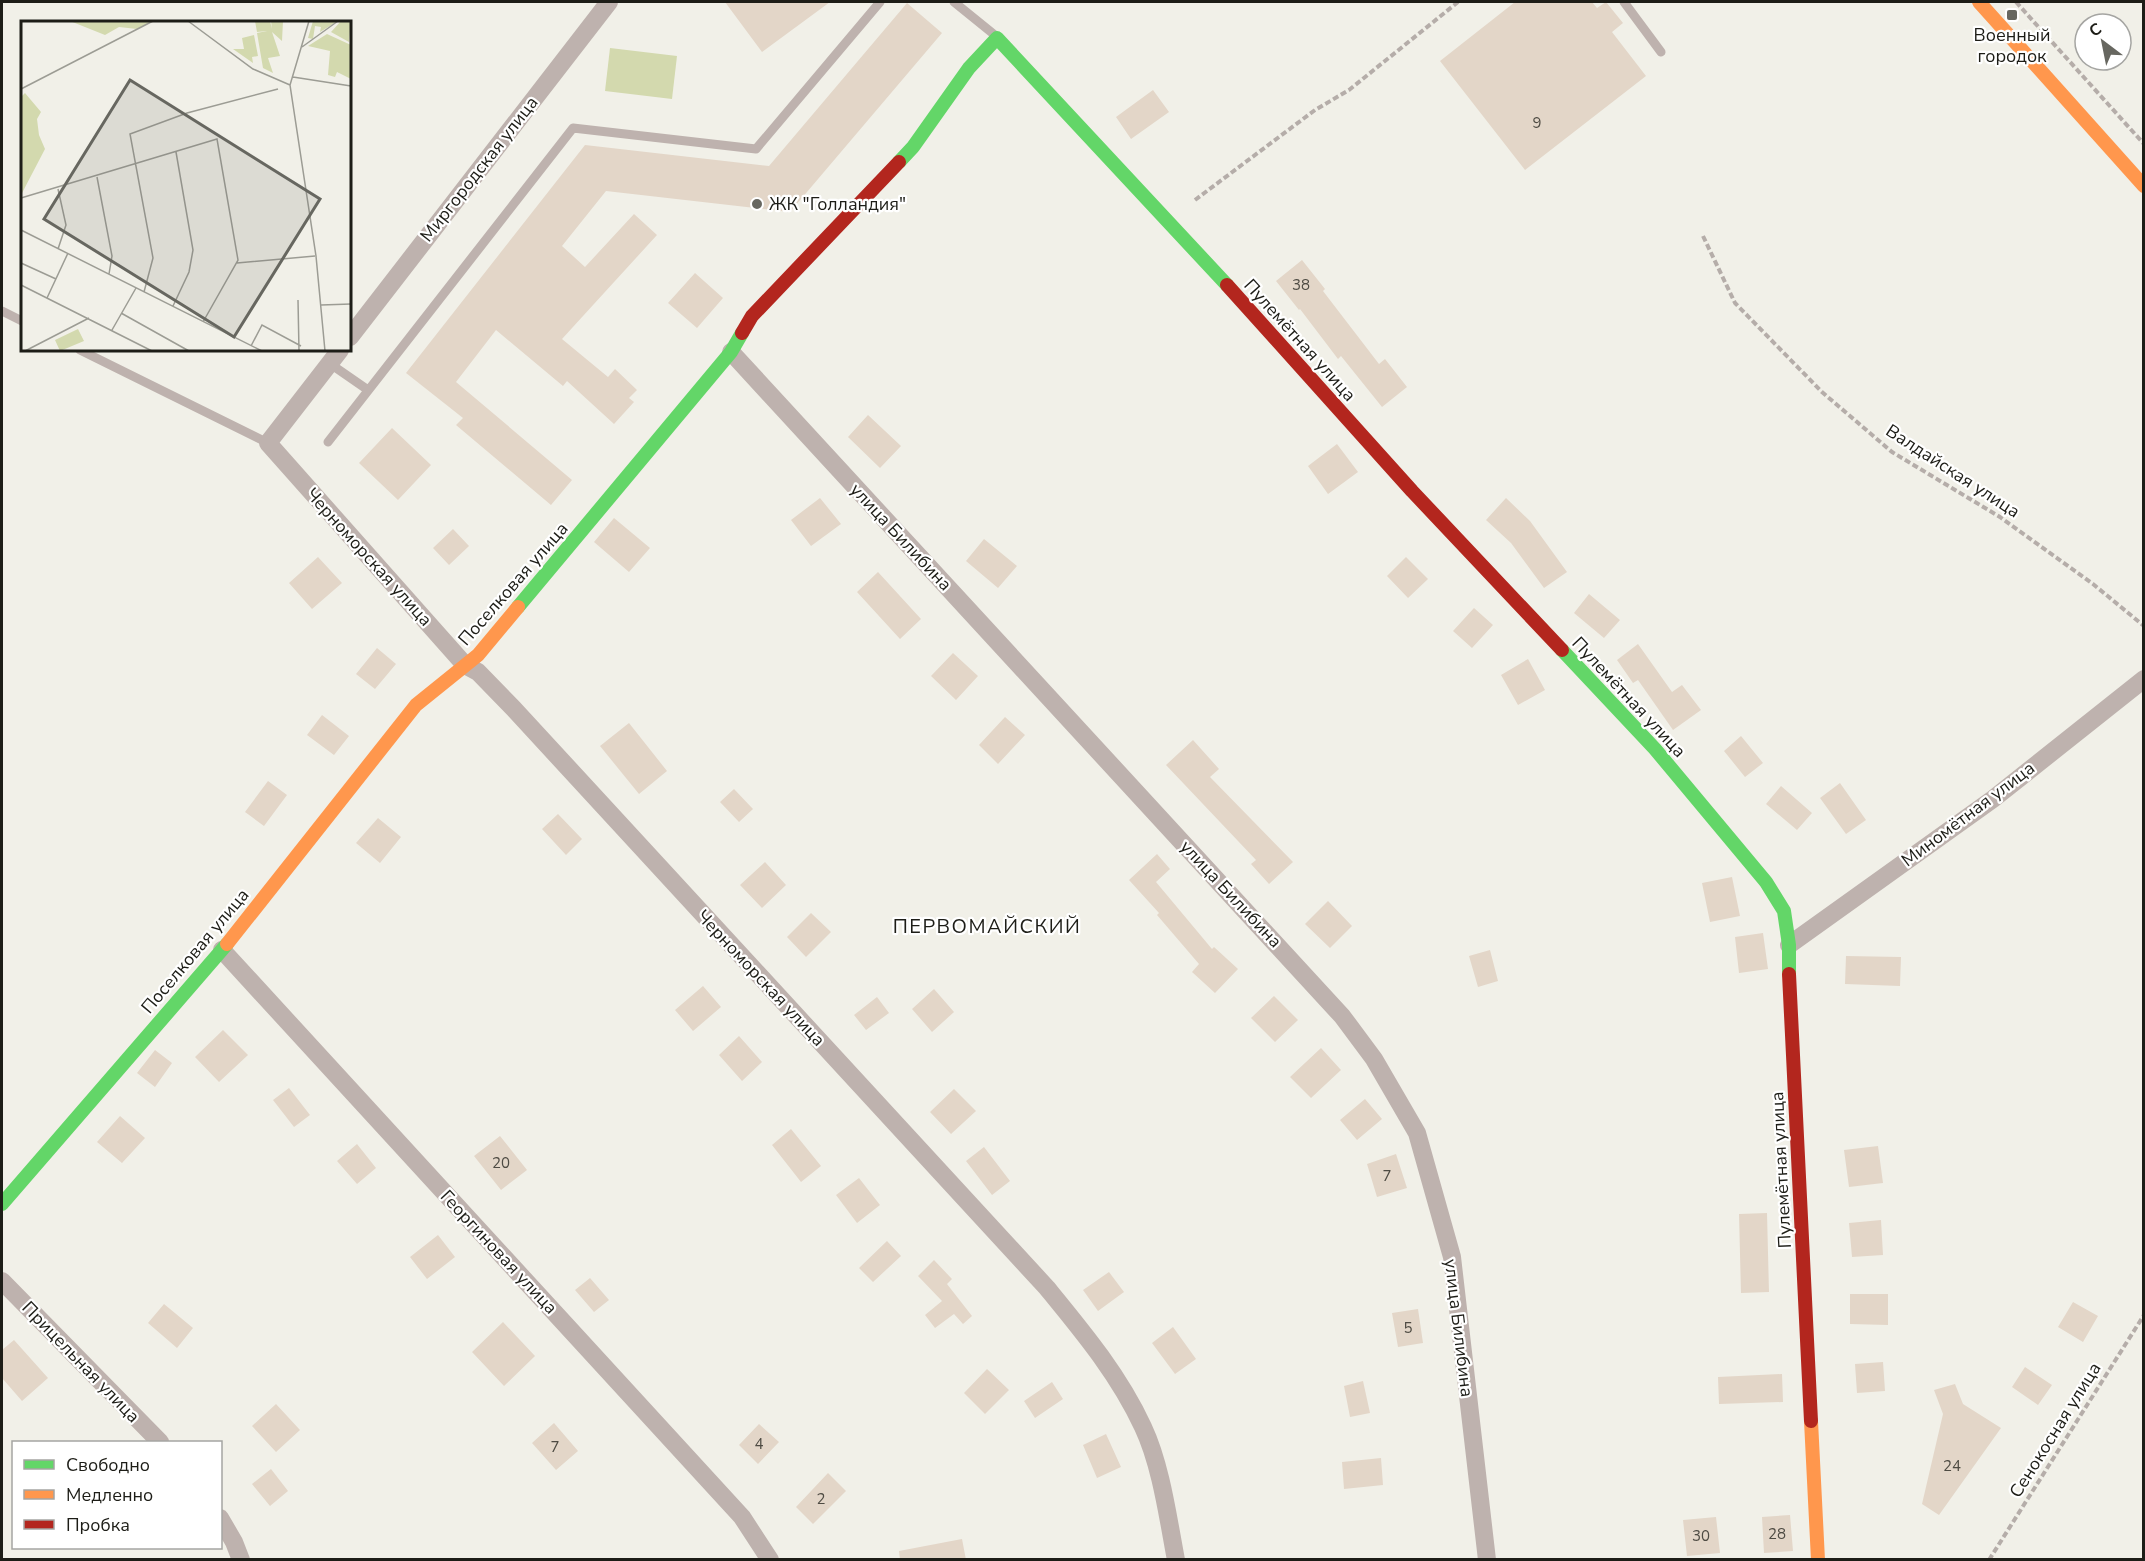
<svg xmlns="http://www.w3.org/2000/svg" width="2145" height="1561" font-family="'Nunito Sans',sans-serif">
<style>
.green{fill:#d3d9ae}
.building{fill:#e3d6c8}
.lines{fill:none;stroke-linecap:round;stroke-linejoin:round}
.path{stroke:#b5ada9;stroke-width:4;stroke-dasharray:6 3;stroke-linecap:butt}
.lane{stroke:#beb2ae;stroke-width:9}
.street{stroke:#beb2ae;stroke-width:18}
.fast{stroke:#63d668;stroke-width:14}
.slow{stroke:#ff974d;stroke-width:14}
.jam{stroke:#b3261e;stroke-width:14}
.poi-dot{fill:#676760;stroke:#fff;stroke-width:2}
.labels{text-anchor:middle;stroke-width:4.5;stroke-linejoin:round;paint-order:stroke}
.number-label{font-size:15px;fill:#4e4b43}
.poi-label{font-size:18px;fill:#1d1d17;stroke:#fff}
.street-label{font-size:18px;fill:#1d1d17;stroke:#fff}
.neighbourhood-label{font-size:20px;letter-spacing:1.5px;fill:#1d1d17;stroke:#fff}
.inset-road{fill:none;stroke:#9c9c94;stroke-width:1.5}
.view{fill:#676760;fill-opacity:0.15;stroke:#676760;stroke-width:3}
.inset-edge{fill:none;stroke:#1d1d17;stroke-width:3}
</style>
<rect width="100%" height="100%" fill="#f1f0e8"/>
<path class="green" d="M610,48L677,56L672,99L605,91Z"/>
<path class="building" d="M725,2H830L762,52Z
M1515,2H1592L1597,8L1606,2L1623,23L1612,32L1646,76L1525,170L1440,61Z
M907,3L942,33L790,212L606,191L562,246L585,267L634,214L657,235L562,339L608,377L615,369L637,390L629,398L634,402L614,424L567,381L563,386L496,330L456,382L572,480L551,505L456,425L463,418L406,373L585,145L769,166Z
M1153,90L1169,112L1131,139L1116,117Z
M1302,260L1325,289L1323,291L1379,364L1385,359L1407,387L1382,407L1341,356L1338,359L1300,309L1299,310L1276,281Z
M695,273L723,298L697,328L668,303Z
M868,415L901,446L880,468L848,437Z
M392,428L431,465L398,500L359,463Z
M1337,444L1358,472L1328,494L1308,466Z
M820,498L841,524L811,546L791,520Z
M1506,498L1530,521L1567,572L1544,588L1511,543L1486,520Z
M614,518L650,548L629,572L594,542Z
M453,529L469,546L449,565L433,548Z
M984,539L1017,566L998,588L966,561Z
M318,557L342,583L312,609L289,583Z
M1406,557L1428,579L1408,598L1387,576Z
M878,572L921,619L900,639L857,592Z
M1589,594L1620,620L1604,638L1574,613Z
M1474,608L1493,625L1472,648L1453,631Z
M1638,644L1672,692L1682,685L1701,710L1673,730L1638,680L1633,683L1617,660Z
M377,648L396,664L375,689L356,674Z
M953,653L978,676L956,700L931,676Z
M1528,659L1545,690L1518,705L1501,675Z
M322,715L349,736L334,755L307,735Z
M1005,717L1025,735L998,764L979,745Z
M629,723L667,771L639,794L600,746Z
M1741,736L1763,763L1745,777L1724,751Z
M1193,740L1219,769L1210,777L1293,862L1269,884L1251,864L1256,860L1166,765Z
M268,781L287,795L264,826L245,812Z
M1840,783L1866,820L1846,834L1820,798Z
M1781,786L1812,813L1797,830L1766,804Z
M734,789L753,809L739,822L720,802Z
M558,814L582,839L566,855L542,829Z
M378,818L401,837L380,863L356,843Z
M1157,854L1170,869L1156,882L1212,949L1214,947L1238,969L1215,993L1192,972L1199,964L1157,915L1159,913L1129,880Z
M765,862L786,885L762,908L740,885Z
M1732,877L1740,916L1710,922L1702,883Z
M1328,901L1352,926L1330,948L1305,924Z
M811,913L831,932L806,957L787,937Z
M1763,933L1768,969L1739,973L1735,937Z
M1490,950L1498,981L1478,987L1469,956Z
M1846,956L1901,957L1900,986L1845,984Z
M703,986L721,1007L693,1031L675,1010Z
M934,989L954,1012L932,1032L912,1009Z
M1274,996L1298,1020L1275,1042L1251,1018Z
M877,997L889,1013L866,1030L854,1015Z
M223,1030L248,1055L219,1082L195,1057Z
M739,1036L762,1062L742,1081L719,1055Z
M1321,1048L1341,1070L1311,1098L1290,1077Z
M155,1050L172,1063L155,1087L137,1073Z
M289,1088L310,1115L294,1127L273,1100Z
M954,1089L976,1111L951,1134L930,1112Z
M1365,1099L1382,1119L1357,1140L1340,1120Z
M120,1116L145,1138L122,1163L97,1142Z
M791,1129L821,1166L801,1182L772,1145Z
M500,1136L527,1170L501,1190L474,1156Z
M357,1144L376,1168L357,1184L337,1161Z
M1878,1146L1883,1183L1849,1187L1844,1150Z
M984,1147L1010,1181L992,1195L966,1161Z
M1396,1154L1407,1188L1377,1197L1367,1164Z
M859,1178L880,1205L857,1223L836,1195Z
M1767,1213L1769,1292L1741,1293L1739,1214Z
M1881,1220L1883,1255L1852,1257L1849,1223Z
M438,1235L455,1257L427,1279L410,1257Z
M887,1241L901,1256L873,1282L859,1268Z
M934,1260L952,1279L947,1284L972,1316L963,1324L954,1314L935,1328L925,1315L942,1301L918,1276Z
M1109,1272L1124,1292L1098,1311L1083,1290Z
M590,1278L609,1300L594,1312L575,1290Z
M1850,1294H1888V1325L1850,1324Z
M2073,1302L2098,1316L2083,1342L2058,1327Z
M164,1304L193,1328L177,1348L148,1323Z
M1418,1309L1423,1343L1398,1347L1392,1313Z
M503,1322L535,1356L504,1386L472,1352Z
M1173,1327L1196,1359L1175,1374L1152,1343Z
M14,1340L48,1378L22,1401L2,1378V1350Z
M1883,1362L1885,1391L1857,1393L1855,1364Z
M2025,1367L2052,1385L2038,1405L2012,1387Z
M987,1369L1009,1390L985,1414L964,1393Z
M1782,1374L1783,1402L1719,1404L1718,1377Z
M1363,1381L1370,1413L1350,1417L1344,1386Z
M1052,1382L1063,1399L1035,1418L1024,1401Z
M1955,1384L1963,1404L2001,1428L1939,1515L1922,1504L1943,1414L1934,1390Z
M276,1404L300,1430L276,1452L252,1426Z
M554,1423L578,1451L556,1470L532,1443Z
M759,1424L779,1442L758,1464L739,1445Z
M1106,1434L1121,1467L1097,1478L1083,1445Z
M1381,1458L1383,1485L1344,1489L1342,1462Z
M271,1469L288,1491L270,1506L252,1484Z
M828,1473L846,1491L813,1524L796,1507Z
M1790,1515L1793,1551L1764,1553L1762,1517Z
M1716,1517L1720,1553L1687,1556L1683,1520Z
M962,1539L966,1560H900L899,1551Z"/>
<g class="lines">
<path class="path" d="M2016,2L2144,144
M1195,200L1315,110L1349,90L1458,2
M1703,236L1735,303L1822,392L1892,452L2000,517L2093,584L2144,626
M1989,1560L2144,1315"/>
<path class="lane" d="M954,2L996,36
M1624,2L1661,52
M2,311L22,321
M80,350L268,443
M329,363L368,390
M328,442L573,128L756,149L880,2"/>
<path class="street" d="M350,337L609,2
M340,350L268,443L465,665L478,672L514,709L1047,1288C1083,1332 1119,1375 1143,1427C1161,1465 1168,1518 1176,1560
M731,352L1342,1016L1374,1059L1417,1133L1452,1257L1487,1560
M1789,945L1993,799L2144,679
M222,950L742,1517L770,1560
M2,1281L160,1442
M220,1518L234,1542L241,1560"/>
<path class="fast" d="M899,162L913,147L969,68L997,38L1227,285
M518,607L731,352L742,333
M1562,650L1655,749L1766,882L1784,911L1789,945V974
M2,1204L227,944"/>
<path class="slow" d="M1979,2L2144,186
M227,944L416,705L478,655L518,607
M1811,1421L1818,1560"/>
<path class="jam" d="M1227,285L1412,491L1562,650
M742,333L752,316L899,162
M1789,974L1811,1421"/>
</g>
<g class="poi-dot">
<rect x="2006" y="9" width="12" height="12" rx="3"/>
<circle cx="757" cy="204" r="6"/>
</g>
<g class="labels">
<g class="number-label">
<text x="1537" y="128">9</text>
<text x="1301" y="290">38</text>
<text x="501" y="1168">20</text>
<text x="1387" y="1181">7</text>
<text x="1408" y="1333">5</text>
<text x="759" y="1449">4</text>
<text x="555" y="1452">7</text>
<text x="1952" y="1471">24</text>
<text x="821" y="1504">2</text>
<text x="1777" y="1539">28</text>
<text x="1701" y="1541">30</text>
</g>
<g class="poi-label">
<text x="2012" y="41">Военный<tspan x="2012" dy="21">городок</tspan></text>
<text x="769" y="210" text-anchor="start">ЖК "Голландия"</text>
</g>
<g class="street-label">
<text transform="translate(479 169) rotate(-52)" y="6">Миргородская улица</text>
<text transform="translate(1300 340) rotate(48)" y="6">Пулемётная улица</text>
<text transform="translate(1953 471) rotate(33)" y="6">Валдайская улица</text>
<text transform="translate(901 537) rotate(47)" y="6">улица Билибина</text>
<text transform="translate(369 557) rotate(48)" y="6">Черноморская улица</text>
<text transform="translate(513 584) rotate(-49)" y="6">Поселковая улица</text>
<text transform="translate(1629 697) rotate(47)" y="6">Пулемётная улица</text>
<text transform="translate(1968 814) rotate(-37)" y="6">Миномётная улица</text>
<text transform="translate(1231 894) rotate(47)" y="6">улица Билибина</text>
<text transform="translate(195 951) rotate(-50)" y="6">Поселковая улица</text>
<text transform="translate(761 978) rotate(47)" y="6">Черноморская улица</text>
<text transform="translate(1781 1170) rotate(-93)" y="6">Пулемётная улица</text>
<text transform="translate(499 1252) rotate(47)" y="6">Георгиновая улица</text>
<text transform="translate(1459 1328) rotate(83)" y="6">улица Билибина</text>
<text transform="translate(81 1362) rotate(46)" y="6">Прицельная улица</text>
<text transform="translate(2055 1430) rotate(-58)" y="6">Сенокосная улица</text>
</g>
<g class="neighbourhood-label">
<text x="987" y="933">ПЕРВОМАЙСКИЙ</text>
</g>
</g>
<g transform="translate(21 21)">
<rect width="330" height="330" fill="#f1f0e8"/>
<path d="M49,0H131L116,8L98,6L84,14ZM234,0H249L251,8L250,0H262L261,20L251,11L259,35L247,37L252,52L242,47L236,12L246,10L236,11ZM292,0H317L299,11L300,6L294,5L292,18L287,17ZM320,0H330L328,21L310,11ZM306,13L330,24V58L316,51L314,56L307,54L309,30L287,25ZM233,14L237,35L231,36L232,42L212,28H223L221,17ZM4,72L20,91L16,98L18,114L24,128L0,174V76ZM57,308L63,320L39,330L34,319Z" fill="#d3d9ae"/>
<path class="inset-road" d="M167,0L232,48L269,64M288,0L269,64L295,235L304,330M281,26L317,0M272,56L330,65M0,68L132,0M76,156L91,235L88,253M37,168L45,204L37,228M0,177L196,118L217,239L182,301M0,209L241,330M0,242L35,258M216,242L294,235M0,264L131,330M123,271L132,237L109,113L166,92L257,68M26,277L47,232M277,279L278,330M300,284L330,283M152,285L168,251L172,229L155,131M100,292L168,330M91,309L115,267M230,325L241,304L280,325M4,330L68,297"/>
<path class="view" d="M109,59L299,178L213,316L23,198Z"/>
<rect width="330" height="330" class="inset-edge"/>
</g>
<rect width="2145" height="1561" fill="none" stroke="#1d1d17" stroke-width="6"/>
<rect x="12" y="1441" width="210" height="108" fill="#ffffff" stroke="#a5a5a2" stroke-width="1.5"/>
<rect x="24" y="1460" width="30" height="9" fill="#63d668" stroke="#a5a5a2" stroke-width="1.5"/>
<text x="66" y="1471" font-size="18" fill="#1d1d17">Свободно</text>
<rect x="24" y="1490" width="30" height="9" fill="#ff974d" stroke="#a5a5a2" stroke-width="1.5"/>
<text x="66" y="1501" font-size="18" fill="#1d1d17">Медленно</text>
<rect x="24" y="1520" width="30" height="9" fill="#b3261e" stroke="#a5a5a2" stroke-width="1.5"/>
<text x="66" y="1531" font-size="18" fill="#1d1d17">Пробка</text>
<g transform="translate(2103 42) rotate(328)"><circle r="28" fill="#ffffff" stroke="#a5a5a2" stroke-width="1.5"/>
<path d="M0-4.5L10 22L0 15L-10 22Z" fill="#676760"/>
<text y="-9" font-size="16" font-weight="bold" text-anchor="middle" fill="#1d1d17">С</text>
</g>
</svg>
